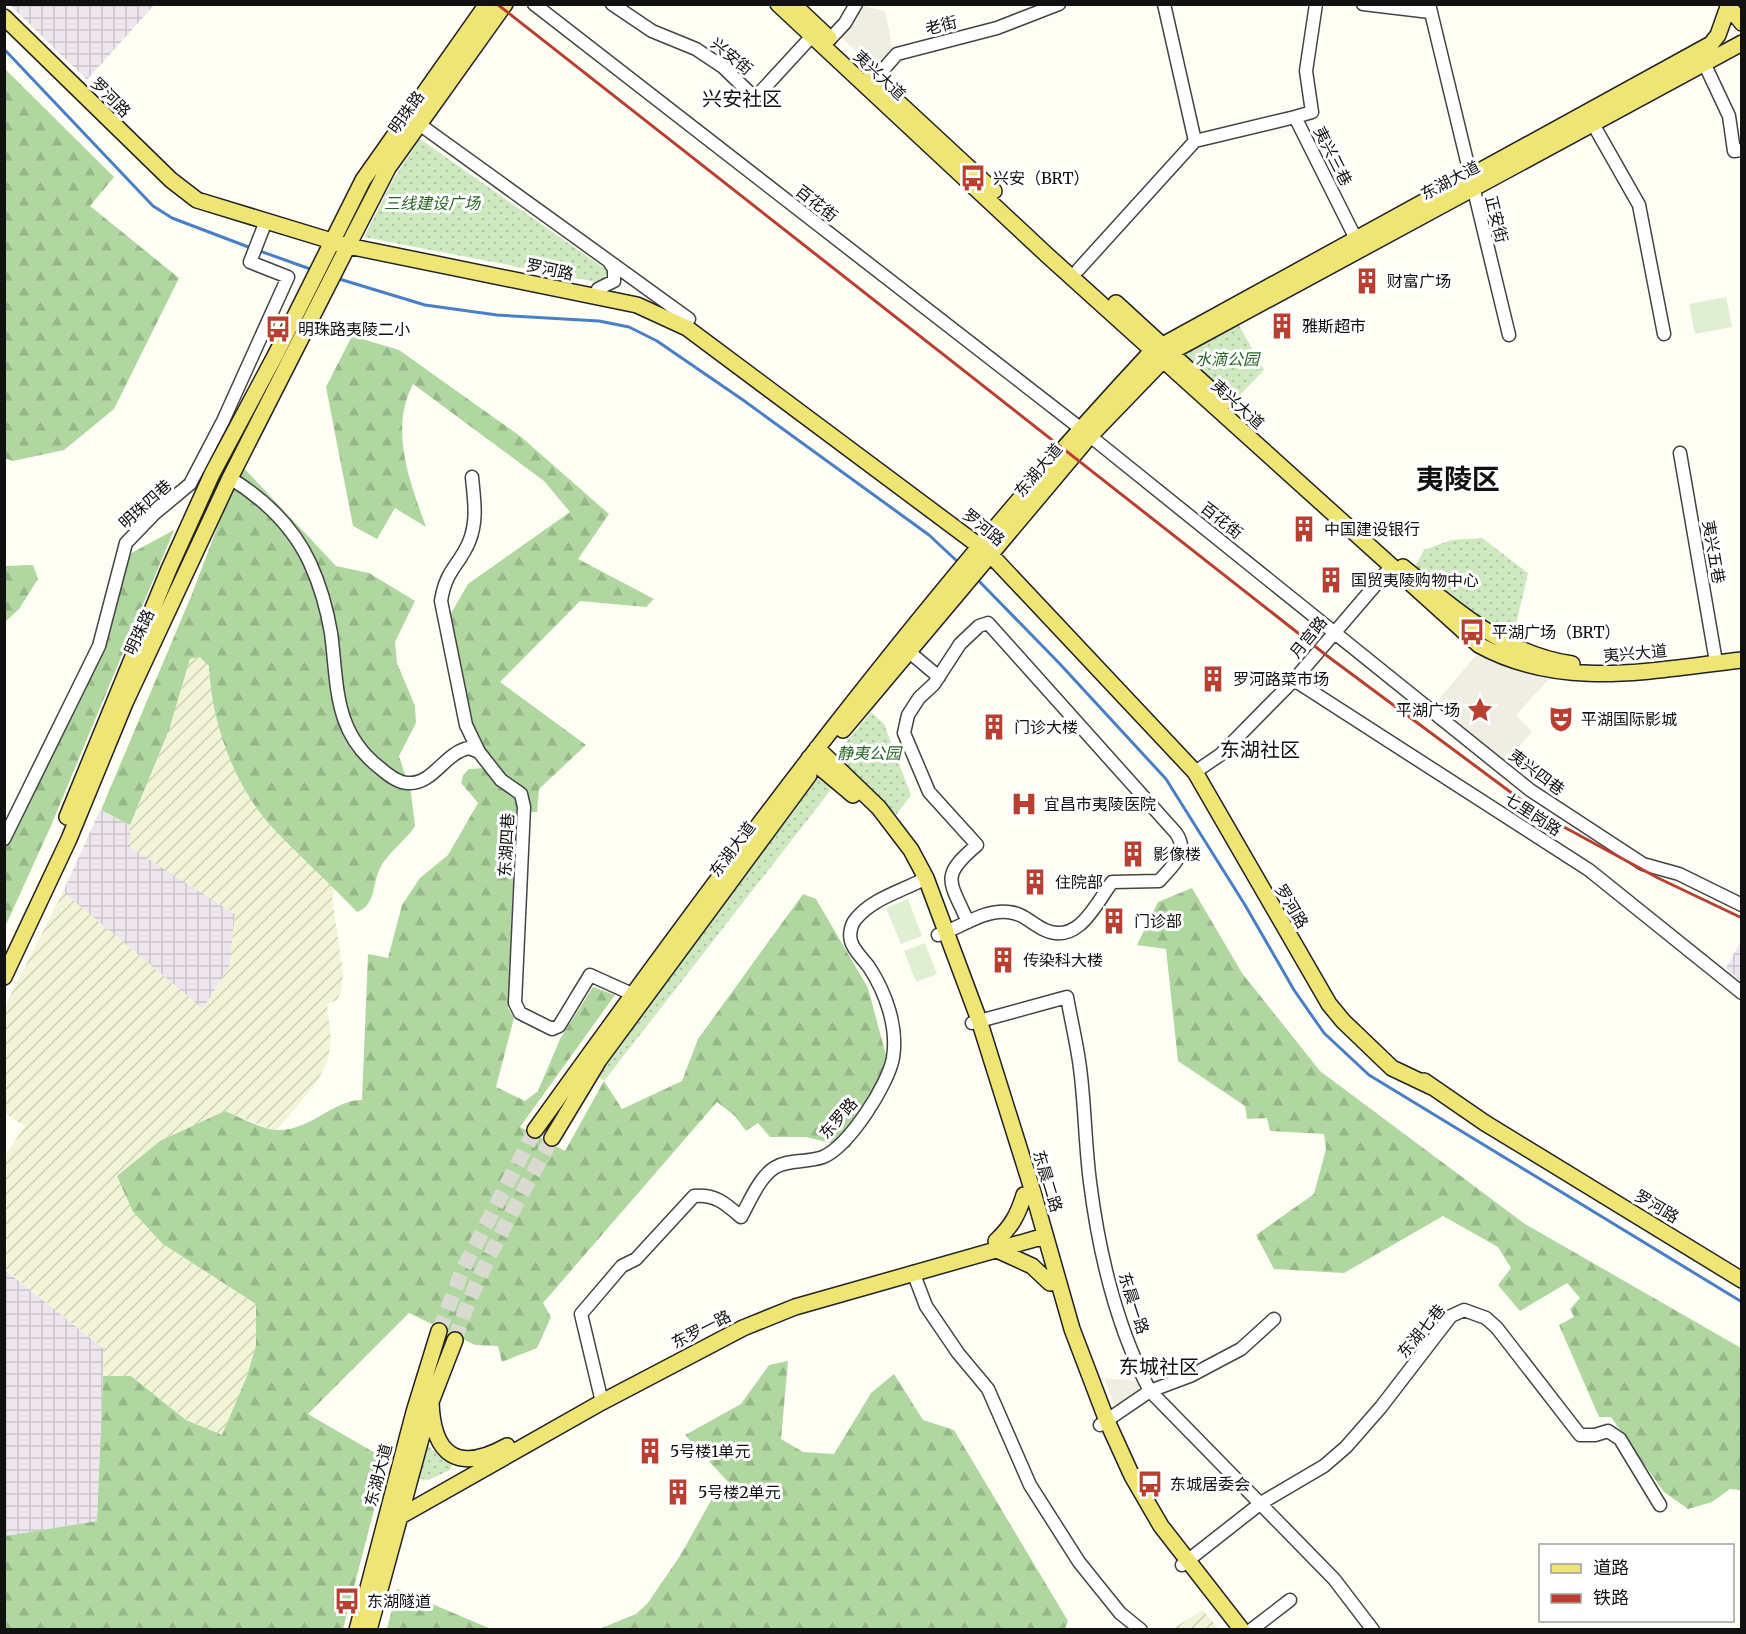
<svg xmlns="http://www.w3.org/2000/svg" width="1746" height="1634" font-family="Merriweather,'Noto Sans SC',serif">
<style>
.industrial{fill:url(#industrial-grid)}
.farmland{fill:url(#farmland-furrows)}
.grass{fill:url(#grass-dots)}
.forest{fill:url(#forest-firs)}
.pitch{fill:#e0efd1}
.plaza{fill:#f0eee3}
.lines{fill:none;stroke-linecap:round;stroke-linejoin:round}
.stream{stroke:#487fc5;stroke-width:3}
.major-tunnel{stroke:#dadad3;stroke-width:15;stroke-dasharray:15 8;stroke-linecap:butt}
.minor-casing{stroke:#444;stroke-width:15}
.major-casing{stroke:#222;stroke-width:18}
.minor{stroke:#fff;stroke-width:12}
.major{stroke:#efe574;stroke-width:15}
.rail{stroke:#b94031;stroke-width:3}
.labels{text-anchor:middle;stroke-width:6;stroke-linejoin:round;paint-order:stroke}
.street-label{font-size:16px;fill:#111;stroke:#fff}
.poi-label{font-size:16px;fill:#111;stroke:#fff;text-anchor:start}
.park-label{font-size:16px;font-style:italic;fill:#276524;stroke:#fff}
.quarter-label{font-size:20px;fill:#111;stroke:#fff}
.town-label{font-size:28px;font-weight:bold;fill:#111;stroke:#fff}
</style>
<defs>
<pattern id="industrial-grid" width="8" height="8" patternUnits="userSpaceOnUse" patternTransform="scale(1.5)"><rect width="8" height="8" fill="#eee6ee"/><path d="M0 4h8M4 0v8" fill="none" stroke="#cbc4cb"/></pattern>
<pattern id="farmland-furrows" width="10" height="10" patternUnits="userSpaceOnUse" patternTransform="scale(1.5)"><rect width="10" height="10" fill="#f1f4d6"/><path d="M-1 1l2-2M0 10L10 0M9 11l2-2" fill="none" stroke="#ced0b7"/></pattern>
<pattern id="grass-dots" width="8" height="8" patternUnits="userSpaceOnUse" patternTransform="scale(1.5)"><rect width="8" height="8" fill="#cee8c0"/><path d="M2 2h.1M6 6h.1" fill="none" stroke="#b0c6a4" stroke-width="1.8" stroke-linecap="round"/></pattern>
<pattern id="forest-firs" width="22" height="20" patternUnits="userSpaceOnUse" patternTransform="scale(1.5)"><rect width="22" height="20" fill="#b0d7a0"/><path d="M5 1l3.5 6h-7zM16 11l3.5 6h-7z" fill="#96b889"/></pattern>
</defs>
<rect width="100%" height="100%" fill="#fefef5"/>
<path class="industrial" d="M10,5H154L87,80Z
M100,810L130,825V847L235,914L230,965L203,1009L63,892Z
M1741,941L1742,981H1741L1726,968Z
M4,1269L104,1349L97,1521L5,1536Z"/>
<path class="farmland" d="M200,657L209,666L210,684L220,729L246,791L270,825L335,888L332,898L343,973L341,992L337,1000L327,1004L331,1040L328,1060L317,1082L276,1131L224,1111L163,1244L256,1304V1345L247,1376L222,1436L187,1420L131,1376H103L104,1349L5,1269V1156L25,1126L5,1113V1006L63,892L203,1009L230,965L235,914L130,847V825L169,730L186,672L190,659Z
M1203,1610L1219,1629H1172Z"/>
<path class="grass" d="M420,139L608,271L601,283L364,237L394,178Z
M1237,322L1264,370L1233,402L1180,352Z
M1482,538L1528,573L1512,642L1413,570L1424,550L1451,540Z
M871,712L884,724L911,795L896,815L835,756Z
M819,775L833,787L604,1081L599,1077L632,1026Z
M424,1441L439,1456L453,1463L450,1470L429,1480L420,1479L417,1475Z"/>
<path class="forest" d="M5,69L114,177L90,206L179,278L114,409L64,450L13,461L4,458Z
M352,336L399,350L520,436L609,514L578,559L654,599L646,607L580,601L500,682L586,745L539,789L537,812L516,811L508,1008L514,1018L496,1087L525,1101L538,1091L560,1039L593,987L615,995L520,1127L565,1151L604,1081L622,1109L682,1081L698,1039L803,894L816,899L868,988L887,1059L850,1148L806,1137H770L758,1123L746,1131L735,1116L717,1102L543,1303L551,1317L537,1348L502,1362L498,1346L475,1345L409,1313L308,1414L387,1460L343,1629L5,1630V1536L97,1521L103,1376H131L186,1420L222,1435L247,1376L256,1345V1304L163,1244L133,1212L117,1176L160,1141L225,1111C237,1116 264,1130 277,1130C311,1131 334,1099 362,1100L368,954L388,958L402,905L420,878L448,855L478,803L461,783L463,775L469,769L486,768L482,749L471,723L450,615L468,584L570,512L544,481L413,384C389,430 410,482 426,527L395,508L377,539L353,526L326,387Z
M241,465L336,566L369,573L415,601L395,642L397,663L415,706L416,723L399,756L411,793L415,826C405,842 384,855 378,873C372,889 375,905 357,912C329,882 299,856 272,827C234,786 211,721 209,666L200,657L190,659L169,730L130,825L101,810L192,594Z
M174,530L50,828L5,927V848L103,648L126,556Z
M33,565L38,579L19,609L5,622V566Z
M1192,888L1242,973L1320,1071L1525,1224L1741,1348V1490L1730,1489L1712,1502L1688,1509L1664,1492L1611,1417H1599L1559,1325L1574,1317L1570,1309L1580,1298L1567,1283L1520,1311L1498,1285L1511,1268L1498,1247L1443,1216L1344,1273L1274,1269L1256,1235L1314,1194L1326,1149L1324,1134L1270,1131L1267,1118L1247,1119L1245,1106L1178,1061L1166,949L1137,945L1158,902Z
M788,1361L781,1439L803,1452L834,1454L871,1393L894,1374L923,1420L954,1430L1068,1621L1065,1629H599L636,1614L647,1604L680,1556L718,1488L728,1482L685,1435L741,1404L769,1365Z
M397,1589L491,1629H492H387Z"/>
<path class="pitch" d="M1726,297L1732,327L1695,334L1689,304Z
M908,899L922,936L901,944L886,908Z
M925,943L937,974L916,982L904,951Z"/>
<path class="plaza" d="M859,5L885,11L893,50L877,71L839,35Z
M1477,654L1513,670L1549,679L1516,715L1532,732L1504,762L1434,705Z
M1104,1378L1137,1381L1144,1390L1116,1409Z"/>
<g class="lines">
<path class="stream" d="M4,49L153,206L172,218L251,248
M257,250L313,270
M336,278L425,305L497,315L599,321L629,327L657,341L743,400L929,535L959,563
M977,579L1059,663L1166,779L1245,905L1294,990L1324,1033L1369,1075L1742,1302"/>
<path class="major-tunnel" d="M439,1331L462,1271L535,1130
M455,1340C478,1269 517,1204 552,1138"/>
<g class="minor-casing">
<path id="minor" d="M534,4L1080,428
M612,4L652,31L696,49L723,67L755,98L812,36
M1363,4L1430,12
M1429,4L1509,335
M830,39L845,23L856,4
M1705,65L1729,116L1734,151L1742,150
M874,80L897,54L997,28L1059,4
M1295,117L1312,112L1306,71L1316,4
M419,124L689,319
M1593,124L1639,205L1664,334
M1195,141L1295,117L1355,237
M1078,270L1195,141L1164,4
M598,289L614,281V269L610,263
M1090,436L1530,790L1643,864L1679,874L1742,905
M1680,453L1715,656
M472,477C474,500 478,520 469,542C459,566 446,569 441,601L466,725L479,752
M230,478C264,499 293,526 310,563C320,585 327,609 331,633C338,685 333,732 380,768C388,775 398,783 408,783C433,785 445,752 469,748L479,752L501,780L521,794L524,807L515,1003L520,1013L552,1029L559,1026L590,975L632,994
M908,651L939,677
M1294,680L1589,870L1742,993
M1195,772L1220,755L1294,680L1390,568
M4,839L99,646L126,543L154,514L190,484L223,421L288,277L250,262L266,221
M938,935C960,928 984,909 1008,912C1023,913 1032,924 1045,930C1078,945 1096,904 1112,882L1159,881C1172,866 1190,853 1176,833L988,623L979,626L960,644L934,684L919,698L908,715L904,733L929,792L977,845C939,877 950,881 968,922
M972,1023L1067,997C1071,1020 1077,1044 1080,1068C1085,1106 1085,1144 1090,1182C1099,1254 1116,1326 1150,1391L1334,1579L1373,1630
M913,1272L926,1306L958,1353L988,1389L1030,1485L1079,1562L1120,1613L1141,1630
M602,1402L581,1314L622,1266L636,1259L694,1196C715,1194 725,1203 741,1217C750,1201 759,1178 774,1168C788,1159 807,1163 823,1157C849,1146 888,1085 893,1058C898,1027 886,993 869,967C864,960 853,950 851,941C849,935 851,925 855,920C872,898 903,891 926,878
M1100,1425L1150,1391L1190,1376L1241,1349L1274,1319
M1182,1565L1261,1503L1324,1466L1346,1447L1381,1407L1451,1316L1464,1310L1486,1318L1497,1328L1580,1435H1595L1608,1431L1620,1439L1660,1505
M1251,1630L1290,1600"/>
</g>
<g class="major-casing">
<path id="major" d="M778,4L1048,256L1479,645C1563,691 1651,670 1742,660
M793,4L829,38
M1727,4L1742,23
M4,17L171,180L197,200L348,246L637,305L687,328L990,554L1195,772L1329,1004L1343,1021L1392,1068L1432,1087
M871,77L994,191
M1116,303L1224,402
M1403,567C1454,609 1504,654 1572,664
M843,730L1090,436L1171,352L1742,43
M817,748L879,808L911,850L926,878L979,1020L1033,1192L1072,1329L1107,1421L1132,1476L1161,1526L1242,1630
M809,758L853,795
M67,817L169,569L212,474L276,354L363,180L487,4
M4,977L69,839L125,703L230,478L351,240L388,168L505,4
M1424,1081L1485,1123L1742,1280
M535,1130C728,861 926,593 1152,351L1711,44L1718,35L1729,4
M552,1138L599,1060L809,775
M996,1241C1011,1227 1018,1215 1024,1195
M997,1250L1032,1266L1050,1283
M431,1402C433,1456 458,1473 507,1446
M399,1517L602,1402L743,1328L795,1307L1045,1236
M357,1630L414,1412L439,1331
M369,1630L431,1402L455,1340"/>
</g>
<use href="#minor" class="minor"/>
<use href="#major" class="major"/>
<path class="rail" d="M497,4L1326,655L1540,814L1658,878L1742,918"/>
</g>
<defs>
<g id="bus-bare" transform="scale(2.07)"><path d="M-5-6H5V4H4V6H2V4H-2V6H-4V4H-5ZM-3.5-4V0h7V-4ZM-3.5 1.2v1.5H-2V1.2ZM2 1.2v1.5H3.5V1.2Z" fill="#b94031" stroke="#fff" stroke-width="2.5" paint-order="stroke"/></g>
<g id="building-bare" transform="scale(2.07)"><path d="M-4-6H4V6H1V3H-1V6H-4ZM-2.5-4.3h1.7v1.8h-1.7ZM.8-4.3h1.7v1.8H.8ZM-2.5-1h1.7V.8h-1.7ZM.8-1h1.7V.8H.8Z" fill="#b94031" stroke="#fff" stroke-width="2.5" paint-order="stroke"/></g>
<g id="sight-bare" transform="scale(2.07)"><path d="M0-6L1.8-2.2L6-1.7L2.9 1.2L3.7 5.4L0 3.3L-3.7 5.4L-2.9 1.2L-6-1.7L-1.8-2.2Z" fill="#b94031" stroke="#fff" stroke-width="2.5" paint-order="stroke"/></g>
<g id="theatre-bare" transform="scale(2.07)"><path d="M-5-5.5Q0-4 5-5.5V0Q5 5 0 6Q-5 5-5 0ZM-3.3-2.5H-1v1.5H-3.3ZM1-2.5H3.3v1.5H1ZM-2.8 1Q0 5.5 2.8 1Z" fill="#b94031" stroke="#fff" stroke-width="2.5" paint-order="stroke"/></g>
<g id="hospital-bare" transform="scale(2.07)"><path d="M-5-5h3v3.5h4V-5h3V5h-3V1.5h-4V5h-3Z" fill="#b94031" stroke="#fff" stroke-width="2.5" paint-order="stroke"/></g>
</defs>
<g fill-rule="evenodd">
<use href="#bus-bare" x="973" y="178"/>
<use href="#building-bare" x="1367" y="281"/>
<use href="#building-bare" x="1282" y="326"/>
<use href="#bus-bare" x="278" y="329"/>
<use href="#building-bare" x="1304" y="529"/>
<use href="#building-bare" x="1331" y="580"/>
<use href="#bus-bare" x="1472" y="632"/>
<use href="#building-bare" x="1213" y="679"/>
<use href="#sight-bare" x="1480" y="710"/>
<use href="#theatre-bare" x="1561" y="719"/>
<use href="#building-bare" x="994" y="727"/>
<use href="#hospital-bare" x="1024" y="804"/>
<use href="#building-bare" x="1133" y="854"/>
<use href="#building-bare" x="1035" y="882"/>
<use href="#building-bare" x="1114" y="921"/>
<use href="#building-bare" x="1003" y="960"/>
<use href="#building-bare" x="650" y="1451"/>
<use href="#bus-bare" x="1150" y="1484"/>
<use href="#building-bare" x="678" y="1492"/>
<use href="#bus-bare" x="347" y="1601"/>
</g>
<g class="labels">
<g class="street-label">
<text transform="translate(941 25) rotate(-14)" y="6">老街</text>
<text transform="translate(732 56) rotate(39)" y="6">兴安街</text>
<text transform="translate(880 75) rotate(43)" y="6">夷兴大道</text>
<text transform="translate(111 97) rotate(45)" y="6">罗河路</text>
<text transform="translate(406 112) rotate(-54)" y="6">明珠路</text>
<text transform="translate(1333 156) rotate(63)" y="6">夷兴三巷</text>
<text transform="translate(1450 180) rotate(-28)" y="6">东湖大道</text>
<text transform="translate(817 203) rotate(38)" y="6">百花街</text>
<text transform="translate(1497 219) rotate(76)" y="6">正安街</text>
<text transform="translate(550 269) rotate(12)" y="6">罗河路</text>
<text transform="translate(1238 404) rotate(42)" y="6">夷兴大道</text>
<text transform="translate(1038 470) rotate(-50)" y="6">东湖大道</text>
<text transform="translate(145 504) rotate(-42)" y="6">明珠四巷</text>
<text transform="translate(1222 520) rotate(38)" y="6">百花街</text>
<text transform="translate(984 527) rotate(39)" y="6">罗河路</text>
<text transform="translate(1714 552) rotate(80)" y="6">夷兴五巷</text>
<text transform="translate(139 632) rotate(-65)" y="6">明珠路</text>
<text transform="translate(1308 637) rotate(-51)" y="6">月宫路</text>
<text transform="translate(1635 653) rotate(-5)" y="6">夷兴大道</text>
<text transform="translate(1537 772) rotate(37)" y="6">夷兴四巷</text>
<text transform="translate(1533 814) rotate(33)" y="6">七里岗路</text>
<text transform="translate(506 845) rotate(-87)" y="6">东湖四巷</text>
<text transform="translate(732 849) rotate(-53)" y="6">东湖大道</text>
<text transform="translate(1292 906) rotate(59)" y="6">罗河路</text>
<text transform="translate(838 1118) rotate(-49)" y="6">东罗路</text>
<text transform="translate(1048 1181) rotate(73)" y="6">东晨二路</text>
<text transform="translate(1657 1206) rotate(31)" y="6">罗河路</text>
<text transform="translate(1134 1303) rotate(72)" y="6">东晨一路</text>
<text transform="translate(701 1329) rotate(-27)" y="6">东罗一路</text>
<text transform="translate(1421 1331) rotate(-50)" y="6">东湖七巷</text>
<text transform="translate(378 1475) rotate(-75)" y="6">东湖大道</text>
</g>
<g class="poi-label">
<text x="993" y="184">兴安（BRT）</text>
<text x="1387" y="287">财富广场</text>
<text x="1302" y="332">雅斯超市</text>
<text x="298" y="335">明珠路夷陵二小</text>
<text x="1324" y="535">中国建设银行</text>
<text x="1351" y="586">国贸夷陵购物中心</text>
<text x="1492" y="638">平湖广场（BRT）</text>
<text x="1233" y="685">罗河路菜市场</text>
<text x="1460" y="716" text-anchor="end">平湖广场</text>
<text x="1581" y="725">平湖国际影城</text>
<text x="1014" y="733">门诊大楼</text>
<text x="1044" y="810">宜昌市夷陵医院</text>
<text x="1153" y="860">影像楼</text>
<text x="1055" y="888">住院部</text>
<text x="1134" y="927">门诊部</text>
<text x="1023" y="966">传染科大楼</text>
<text x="670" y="1457">5号楼1单元</text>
<text x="1170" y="1490">东城居委会</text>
<text x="698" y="1498">5号楼2单元</text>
<text x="367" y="1607">东湖隧道</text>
</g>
<g class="park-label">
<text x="432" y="209">三线建设广场</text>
<text x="1227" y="365">水滴公园</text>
<text x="869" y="759">静夷公园</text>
</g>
<g class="quarter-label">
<text x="742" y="106">兴安社区</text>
<text x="1260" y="757">东湖社区</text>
<text x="1159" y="1374">东城社区</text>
</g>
<g class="town-label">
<text x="1458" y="489">夷陵区</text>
</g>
</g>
<rect width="1746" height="1634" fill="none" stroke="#111111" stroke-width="12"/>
<rect x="1539" y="1544" width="195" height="78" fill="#ffffff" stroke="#a0a0a0" stroke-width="1.5"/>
<rect x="1551" y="1564" width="30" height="9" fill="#efe574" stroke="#a0a0a0" stroke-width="1.5"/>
<text x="1593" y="1574" font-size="18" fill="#111111">道路</text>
<rect x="1551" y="1594" width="30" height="9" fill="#b94031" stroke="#a0a0a0" stroke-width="1.5"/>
<text x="1593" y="1604" font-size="18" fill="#111111">铁路</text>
</svg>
